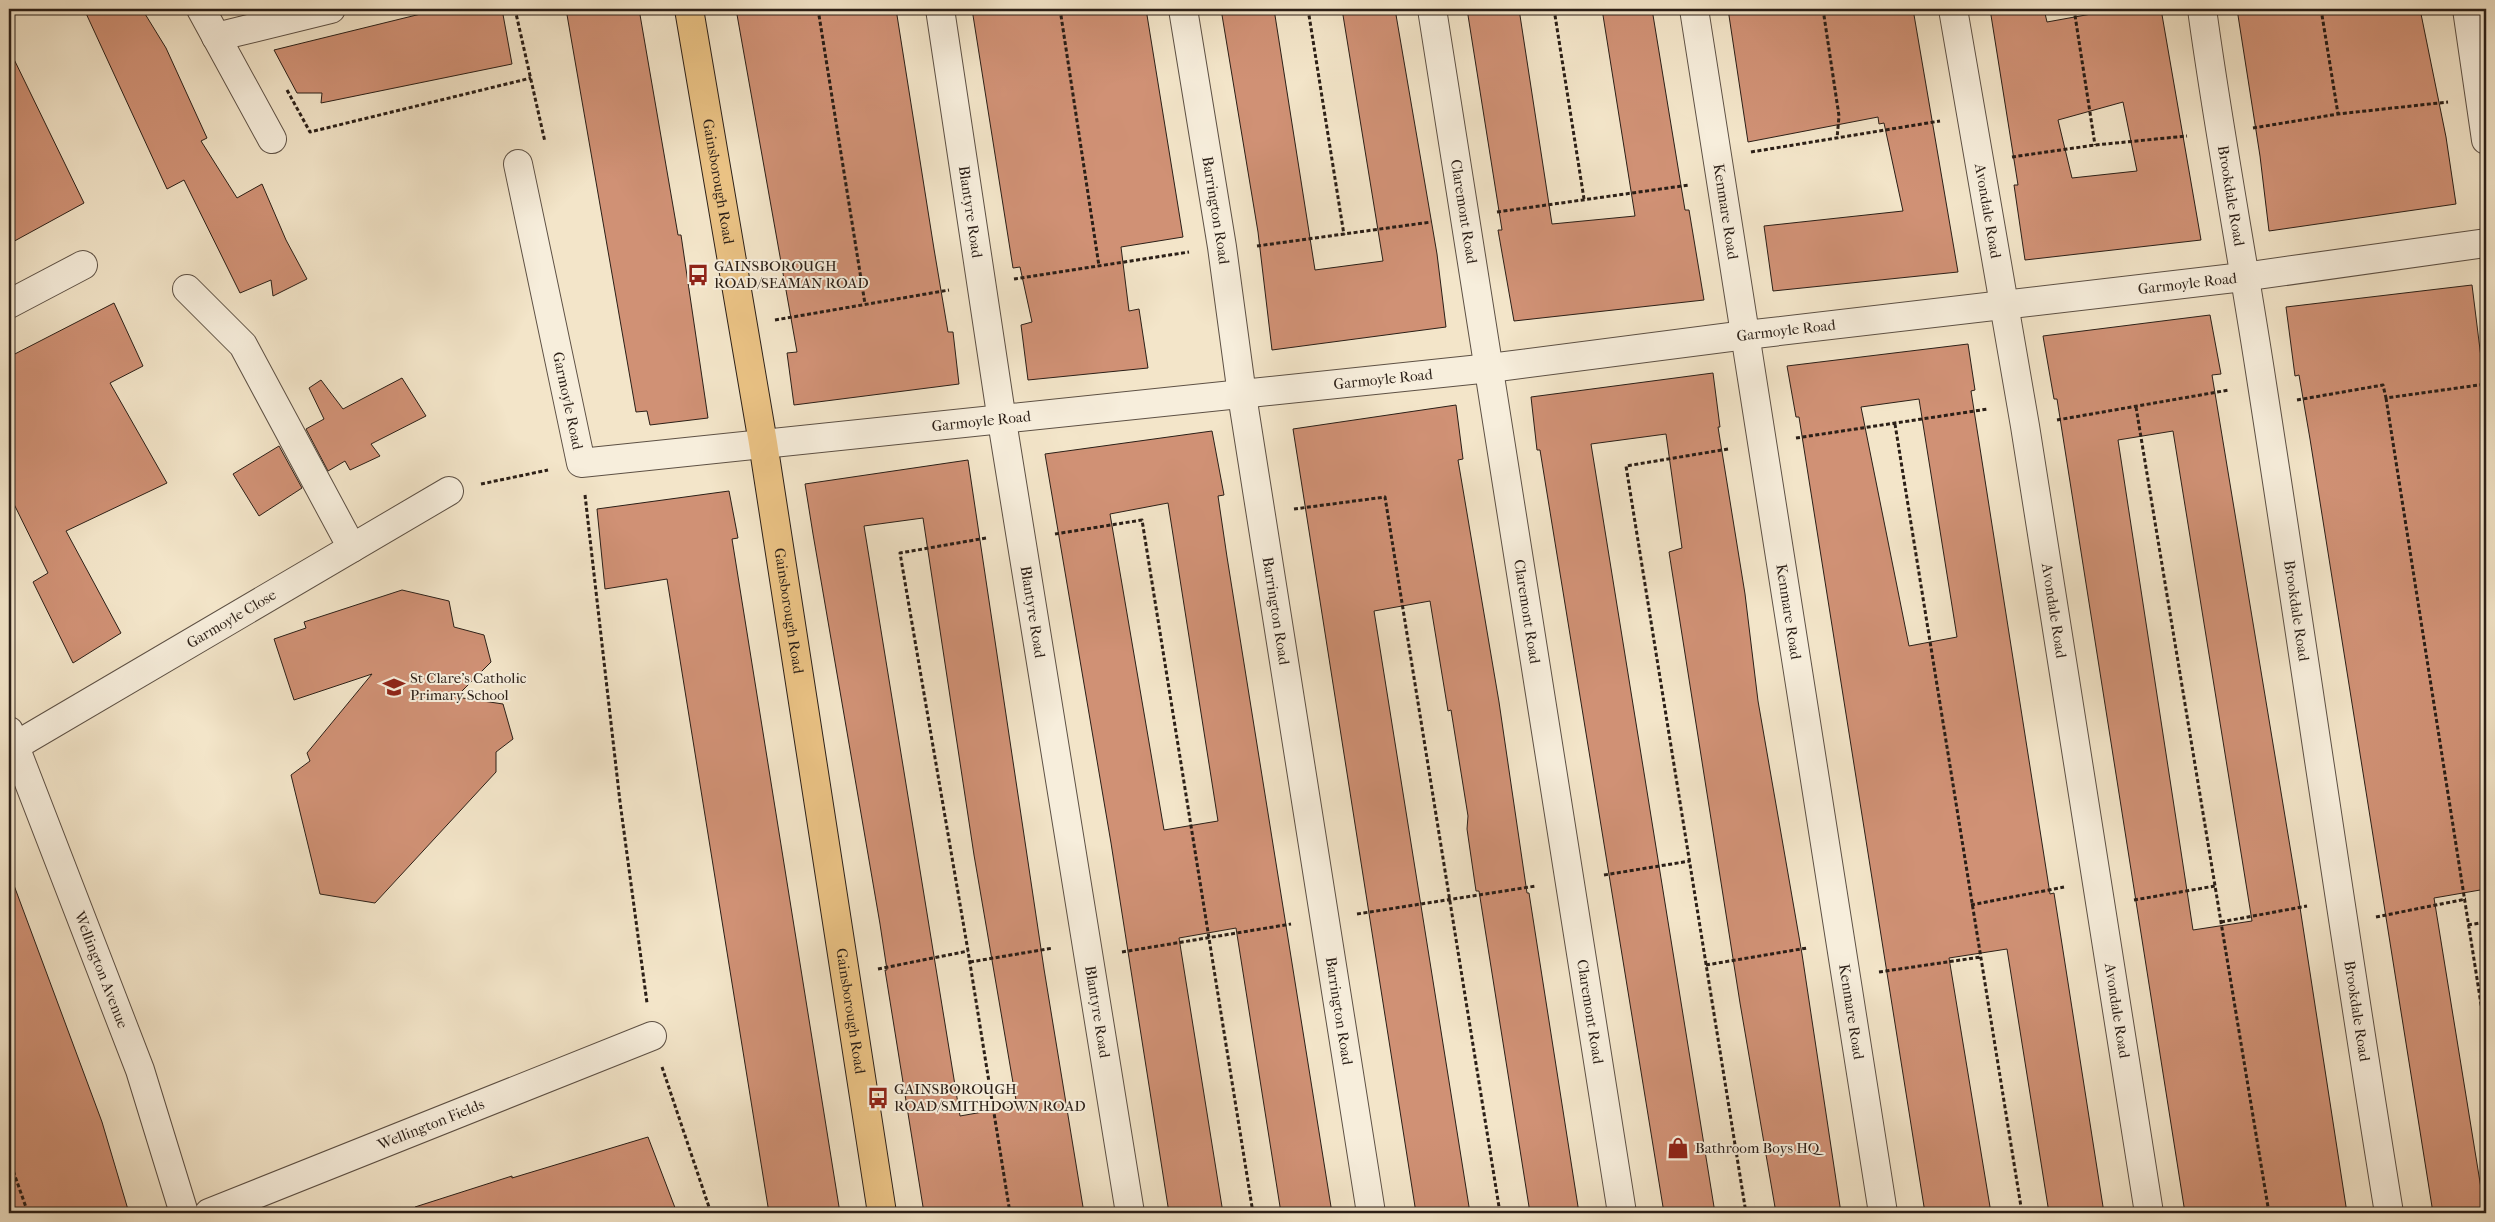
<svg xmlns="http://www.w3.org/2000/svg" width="2495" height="1222" font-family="'IM FELL French Canon',serif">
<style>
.building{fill:#d09175;stroke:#2b1f17;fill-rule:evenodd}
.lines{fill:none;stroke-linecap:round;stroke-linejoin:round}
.minor-casing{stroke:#5d5044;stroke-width:30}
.major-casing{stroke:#2b1f17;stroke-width:30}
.path{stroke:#2b1f17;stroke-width:3;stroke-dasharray:4 2.5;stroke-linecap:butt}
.minor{stroke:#f7eedc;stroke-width:28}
.major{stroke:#eac284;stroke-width:28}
.labels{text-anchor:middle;stroke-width:4;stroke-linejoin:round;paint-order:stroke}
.street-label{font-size:15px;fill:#2b1f17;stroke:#f7eedc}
.poi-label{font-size:15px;fill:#2b1f17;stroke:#f7eedc;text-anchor:start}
</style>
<rect width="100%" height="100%" fill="#f3e5c9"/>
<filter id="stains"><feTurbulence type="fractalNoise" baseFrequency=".004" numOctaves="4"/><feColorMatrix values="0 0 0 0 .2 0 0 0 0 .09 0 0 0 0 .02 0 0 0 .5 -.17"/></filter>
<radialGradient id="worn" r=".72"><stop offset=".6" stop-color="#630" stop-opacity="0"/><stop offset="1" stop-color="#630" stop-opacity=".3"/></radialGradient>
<path class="building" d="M84,9H142L166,48L207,138L201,141L237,198L262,184L286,240L307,279L273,296L271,280L240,293L184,180L167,189Z
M441,9H502L512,64L321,103L322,93H297L274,50Z
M566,9H639L678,235H681L708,418L650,425L647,411L636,412Z
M736,9H896L934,249L948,332H953L959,384L794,405L787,353L797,352Z
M972,9H1146L1183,237L1121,247L1129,311L1139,309L1148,368L1028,380L1021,325L1032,322L1020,267L1013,268Z
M1221,9H1274L1315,270L1383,261L1342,9H1395L1437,254L1446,327L1272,350L1258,232Z
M1467,9H1519L1552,224L1635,216L1602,9H1652L1685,210H1689L1704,300L1514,321L1498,230H1502Z
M1728,9H1913L1958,272L1773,291L1764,226L1903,211L1884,123L1879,124L1878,117L1748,142Z
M1990,9H2044L2047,22L2119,9H2161L2201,240L2025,260L2014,185H2018ZM2123,102L2137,171L2072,178L2058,120Z
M2237,9H2420L2446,137L2456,204L2269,231L2260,156Z
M9,49L84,203L9,244Z
M2472,285L2486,398V889L2434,898L2485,1213H2433L2310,439L2299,375L2295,376L2286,307Z
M114,303L143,366L110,383L167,483L66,531L121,633L73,663L33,582L48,573L9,494V357Z
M2210,315L2221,374L2212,375L2299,901L2347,1213H2185L2057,399H2054L2043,336ZM2173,431L2252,921L2193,930L2118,440Z
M1968,344L1975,390L1971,391L2050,894L2054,893L2104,1213H2049L2007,949L1949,958L1991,1213H1925L1799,417H1796L1787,366ZM1919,399L1957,637L1909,646L1861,407Z
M1713,373L1720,427H1718L1745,594L1758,701L1802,954L1841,1213H1776L1740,1003L1669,552L1682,548L1666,434L1591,444L1715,1213H1664L1540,450H1537L1531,397Z
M402,378L426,416L371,444L380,456L350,470L345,461L328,471L306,429L324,419L309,388L321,380L343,409Z
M1456,405L1463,459L1458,460L1499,702L1527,893H1529L1579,1213H1530L1479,891H1476L1467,829L1468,816L1451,710L1448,711L1430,601L1374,611L1470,1213H1416L1299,467L1293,429Z
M1212,431L1224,495L1218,496L1227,557L1332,1213H1281L1236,928L1179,938L1223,1213H1169L1111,843L1045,454ZM1168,503L1218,821L1164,830L1110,514Z
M279,446L302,488L259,516L233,474Z
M968,460L1044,969L1084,1213H924L885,970H887L880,924L813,534L805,484ZM923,518L974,855L1017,1106L960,1116L864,526Z
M729,491L738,538L732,539L840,1213H769L667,579L605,589L597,509Z
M402,590L449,601L454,627L484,635L491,662L456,697L503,704L513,739L496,752V772L375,903L320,894L291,775L310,761L307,753L372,674L294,700L274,639L306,628L304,622Z
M12,880L102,1122L129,1213H9V881Z
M648,1137L677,1213H416L415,1207L512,1176V1178Z"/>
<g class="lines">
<g class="minor-casing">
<g id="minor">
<path d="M201,9L272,139"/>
<path id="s1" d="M940,9L1002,421L1130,1213"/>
<path id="s2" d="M1183,9L1222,247L1242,395L1371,1213"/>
<path id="s3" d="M1432,9L1622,1213"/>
<path id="s4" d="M1694,9L1883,1213"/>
<path id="s5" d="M1953,9L2025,426L2149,1213"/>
<path id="s6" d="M2202,9C2219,134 2243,259 2262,384C2305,660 2344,937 2389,1213"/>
<path d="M2467,9L2486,140"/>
<path d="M216,37L331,9"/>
<path id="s7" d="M518,164L581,463L1490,368L1746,335L2243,277L2486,243"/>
<path d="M187,289L243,345L352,548"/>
<path d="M9,304L83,265"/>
<path id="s8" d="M9,731L140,1070L184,1213"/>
<path id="s9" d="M15,746L449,491"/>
<path id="s10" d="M209,1213L652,1036"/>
</g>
</g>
<g class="major-casing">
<g id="major">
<path id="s11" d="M689,9L763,443L882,1213"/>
</g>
</g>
<path class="path" d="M515,9L545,142
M818,9L865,304
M1060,9L1099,266
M1308,9L1344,235
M1554,9L1584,199
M1823,9L1839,116L1837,139
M2074,9L2095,145
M2321,9L2338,114
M287,90L310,132L531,78
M2253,128L2338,114L2448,102
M1751,152L1940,121
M2012,157L2095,145L2187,136
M1497,212L1689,185
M1257,246L1431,222
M1014,279L1189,252
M775,320L949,290
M2386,398L2486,1036
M2297,400L2383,385L2386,398L2486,384
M2136,407L2269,1213
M2057,420L2229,390
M1895,424L2022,1213
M1796,438L1988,409
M1728,449L1626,466L1746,1213
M481,484L548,470
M585,495L620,802L647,1003
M1294,509L1385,497L1500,1213
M1055,534L1142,520L1253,1213
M986,538L900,553L968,951L1010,1213
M1604,875L1690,861
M2134,900L2215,886
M1971,905L2064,887
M1357,914L1536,886
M2376,917L2466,899
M2221,922L2307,906
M2468,925L2486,922
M1122,952L1291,924
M970,962L1053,948
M1706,965L1807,948
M878,969L968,951
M1879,972L1981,957
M662,1067L711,1213
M9,1159L28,1213"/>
<use href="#minor" class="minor"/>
<use href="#major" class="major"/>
</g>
<defs>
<g id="bus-bare" transform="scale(1.725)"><path d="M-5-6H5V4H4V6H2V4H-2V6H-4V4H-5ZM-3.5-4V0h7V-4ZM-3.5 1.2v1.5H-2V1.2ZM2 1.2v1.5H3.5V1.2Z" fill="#8f2418" stroke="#f7eedc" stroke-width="2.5" paint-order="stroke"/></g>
<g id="school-bare" transform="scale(1.725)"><path d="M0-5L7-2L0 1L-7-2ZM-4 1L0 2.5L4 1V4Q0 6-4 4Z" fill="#8f2418" stroke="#f7eedc" stroke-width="2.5" paint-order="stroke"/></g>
<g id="shop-bare" transform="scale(1.725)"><path d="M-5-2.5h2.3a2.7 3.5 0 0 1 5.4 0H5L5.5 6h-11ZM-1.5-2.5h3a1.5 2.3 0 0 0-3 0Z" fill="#8f2418" stroke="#f7eedc" stroke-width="2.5" paint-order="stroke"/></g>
</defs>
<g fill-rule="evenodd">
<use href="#bus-bare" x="698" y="275"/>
<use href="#school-bare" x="394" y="687"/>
<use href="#bus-bare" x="878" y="1098"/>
<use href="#shop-bare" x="1678" y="1148"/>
</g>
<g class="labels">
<g class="street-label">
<text dy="5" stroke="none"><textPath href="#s11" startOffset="175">Gainsborough Road</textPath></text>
<text dy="5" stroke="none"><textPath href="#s6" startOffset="189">Brookdale Road</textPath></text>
<text dy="5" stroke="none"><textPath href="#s1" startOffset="205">Blantyre Road</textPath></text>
<text dy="5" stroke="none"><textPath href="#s2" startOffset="204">Barrington Road</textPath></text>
<text dy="5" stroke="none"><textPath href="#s3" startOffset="205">Claremont Road</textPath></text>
<text dy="5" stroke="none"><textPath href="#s4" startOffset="205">Kenmare Road</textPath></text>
<text dy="5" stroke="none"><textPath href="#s5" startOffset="205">Avondale Road</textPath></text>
<text dy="5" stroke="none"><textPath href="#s7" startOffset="1922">Garmoyle Road</textPath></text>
<text dy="5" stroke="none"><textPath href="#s7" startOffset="1518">Garmoyle Road</textPath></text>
<text dy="5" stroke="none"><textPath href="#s7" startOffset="1112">Garmoyle Road</textPath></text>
<text dy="5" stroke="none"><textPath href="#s7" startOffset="242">Garmoyle Road</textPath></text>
<text dy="5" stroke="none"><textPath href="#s7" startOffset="708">Garmoyle Road</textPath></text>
<text dy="5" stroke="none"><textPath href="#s11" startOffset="610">Gainsborough Road</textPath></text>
<text dy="5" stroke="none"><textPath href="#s1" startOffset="610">Blantyre Road</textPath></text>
<text dy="5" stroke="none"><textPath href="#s2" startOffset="609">Barrington Road</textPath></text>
<text dy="5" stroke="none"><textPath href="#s3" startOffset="610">Claremont Road</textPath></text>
<text dy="5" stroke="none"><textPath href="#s4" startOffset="610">Kenmare Road</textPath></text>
<text dy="5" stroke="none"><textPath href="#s5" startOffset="610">Avondale Road</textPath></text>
<text dy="5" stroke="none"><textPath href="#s6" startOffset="609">Brookdale Road</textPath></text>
<text dy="5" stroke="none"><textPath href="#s9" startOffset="251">Garmoyle Close</textPath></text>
<text dy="5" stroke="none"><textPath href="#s8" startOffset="256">Wellington Avenue</textPath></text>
<text dy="5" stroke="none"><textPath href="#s11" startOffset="1015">Gainsborough Road</textPath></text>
<text dy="5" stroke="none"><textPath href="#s1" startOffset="1015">Blantyre Road</textPath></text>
<text dy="5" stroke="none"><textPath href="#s2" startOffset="1014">Barrington Road</textPath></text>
<text dy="5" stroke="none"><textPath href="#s3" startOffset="1015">Claremont Road</textPath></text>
<text dy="5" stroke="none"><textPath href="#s4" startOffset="1015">Kenmare Road</textPath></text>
<text dy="5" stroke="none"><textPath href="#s5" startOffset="1015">Avondale Road</textPath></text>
<text dy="5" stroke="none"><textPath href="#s6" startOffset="1014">Brookdale Road</textPath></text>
<text dy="5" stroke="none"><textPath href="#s10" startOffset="239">Wellington Fields</textPath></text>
</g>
<g class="poi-label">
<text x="714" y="271">GAINSBOROUGH<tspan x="714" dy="17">ROAD/SEAMAN ROAD</tspan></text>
<text x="410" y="683">St Clare's Catholic<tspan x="410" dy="17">Primary School</tspan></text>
<text x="894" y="1094">GAINSBOROUGH<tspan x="894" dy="17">ROAD/SMITHDOWN ROAD</tspan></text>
<text x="1695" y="1153">Bathroom Boys HQ</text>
</g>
</g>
<rect width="2495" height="1222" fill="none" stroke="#f3e5c9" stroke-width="30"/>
<rect x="10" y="10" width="2475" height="1202" fill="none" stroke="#2b1f17" stroke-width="2.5"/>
<rect x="15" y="15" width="2465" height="1192" fill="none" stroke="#2b1f17"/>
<rect width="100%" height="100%" filter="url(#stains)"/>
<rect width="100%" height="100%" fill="url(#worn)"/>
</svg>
